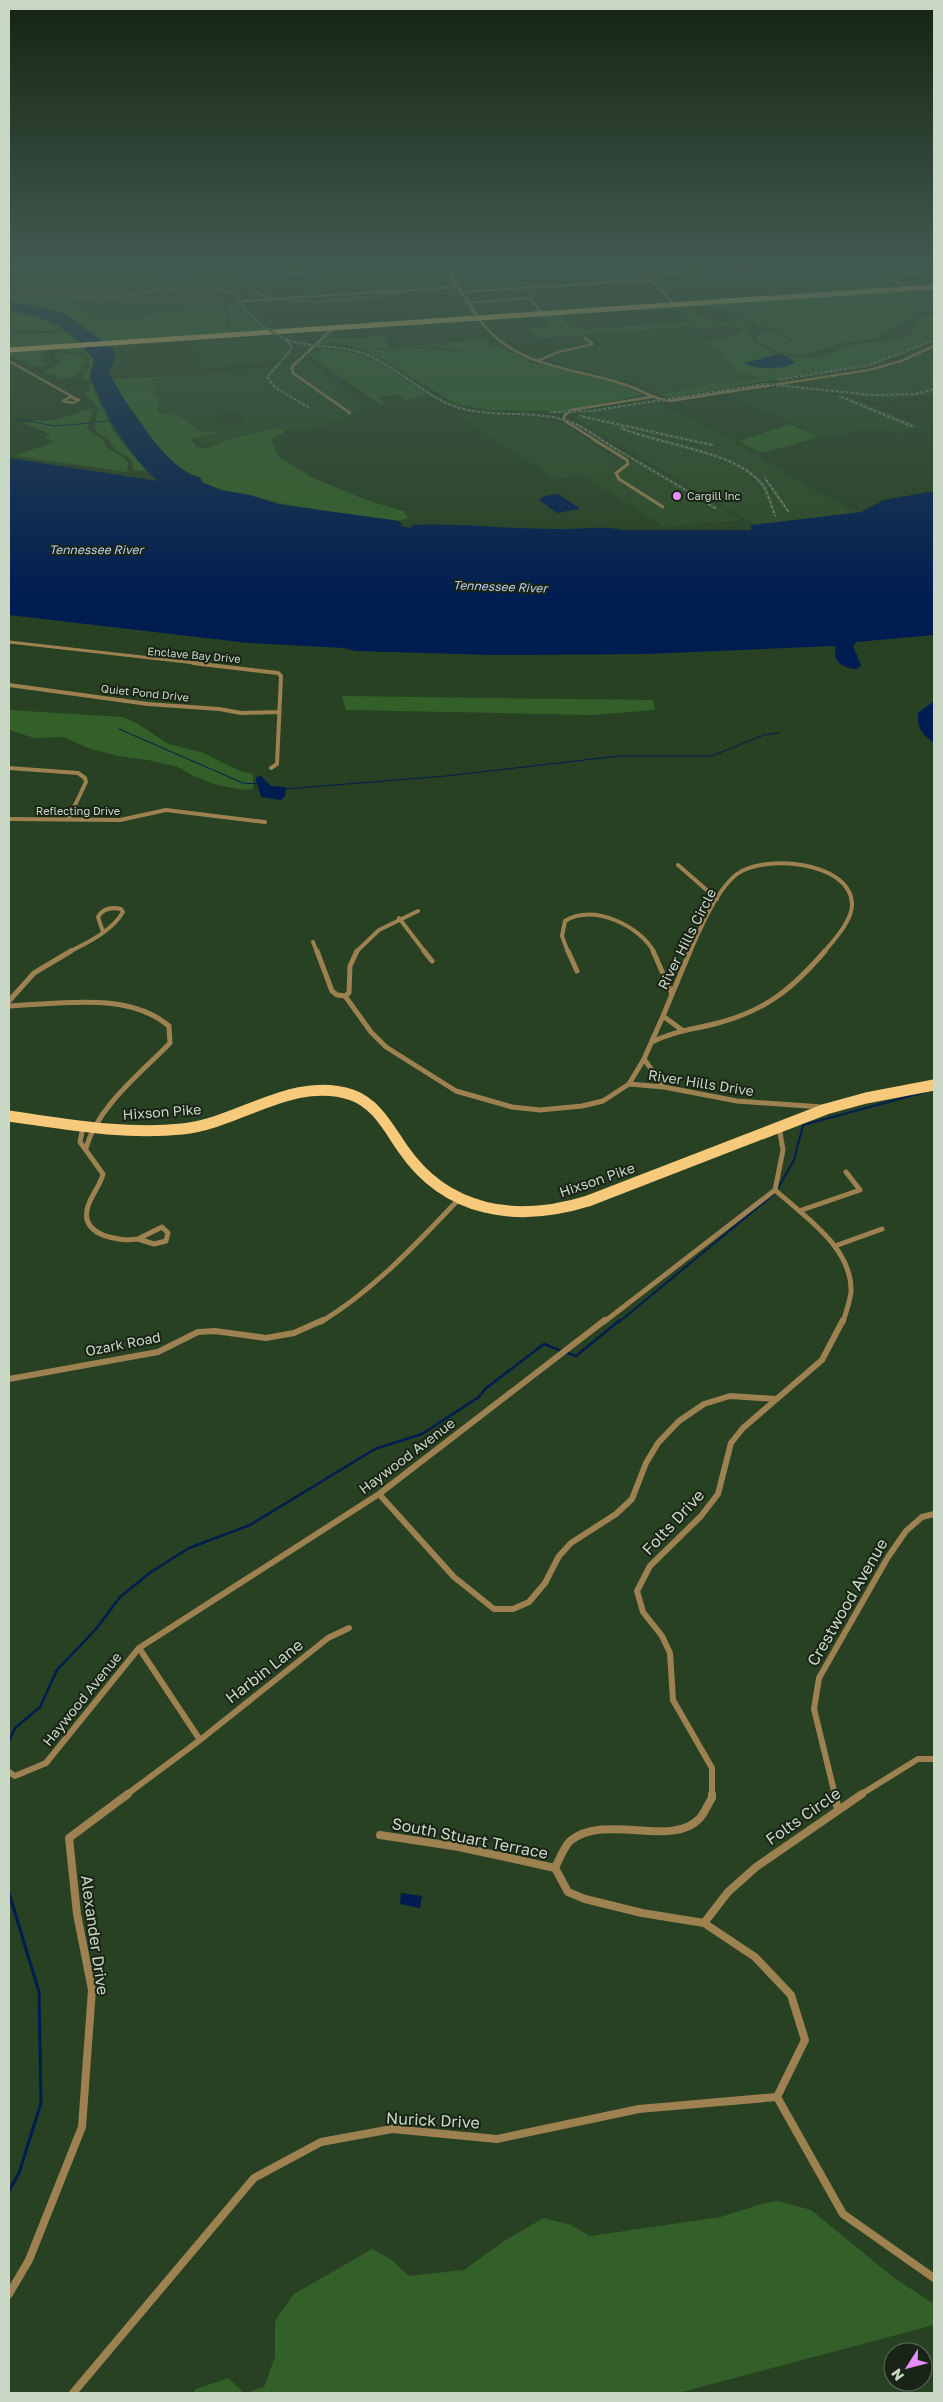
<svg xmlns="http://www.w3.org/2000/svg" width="943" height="2402" font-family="'Golos Text',sans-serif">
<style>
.built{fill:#2c4b26;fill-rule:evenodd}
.green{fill:#326028}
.water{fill:#001d51}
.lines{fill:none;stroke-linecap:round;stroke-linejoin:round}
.stream-far3{stroke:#001d51;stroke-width:1}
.stream-far2{stroke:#001d51;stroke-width:2}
.stream-far1{stroke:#001d51;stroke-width:2.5}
.stream{stroke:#001d51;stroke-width:3}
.minor-far5{stroke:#9d8151;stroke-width:2.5}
.minor-far4{stroke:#9d8151;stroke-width:3}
.minor-far3{stroke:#9d8151;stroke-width:4}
.minor-far2{stroke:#9d8151;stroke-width:5}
.minor-far1{stroke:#9d8151;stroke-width:6}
.minor{stroke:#9d8151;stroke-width:8}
.tertiary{stroke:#9d8151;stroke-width:4}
.primary-far1{stroke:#f7c97a;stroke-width:5}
.primary{stroke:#f7c97a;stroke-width:11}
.rail-casing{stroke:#7c9077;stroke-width:2}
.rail{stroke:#192416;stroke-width:1;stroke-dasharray:2.5;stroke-linecap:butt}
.poi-dot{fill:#e98dfe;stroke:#192416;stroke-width:2}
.labels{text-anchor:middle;stroke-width:4;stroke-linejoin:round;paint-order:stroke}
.far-poi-label{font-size:11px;fill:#c9d8c5;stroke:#192416;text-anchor:start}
.far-street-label{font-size:11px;fill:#c9d8c5;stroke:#192416}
.far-water-label{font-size:12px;font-style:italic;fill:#bacff1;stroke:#192416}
.street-label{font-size:14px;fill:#c9d8c5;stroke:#192416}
.near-street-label{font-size:16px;fill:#c9d8c5;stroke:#192416}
</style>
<rect width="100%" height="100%" fill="#274122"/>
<path class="built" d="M9,264H128L146,284L230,273L235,293L232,294L234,302L132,319L86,317L84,310L65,295L35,298L9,294Z
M876,264H903L915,273L889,274Z
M442,268L453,286L315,295L308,276Z
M694,329L738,371L759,378L731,384L719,382L659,395L641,385L548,360L566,352L600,347L591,335Z
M277,336L289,349L285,355L274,361L258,364L202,367L195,343Z
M934,350V395L875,402L838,391L800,383L877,371Z
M302,362L314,363L365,407L348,413L351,416L323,426L296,431L275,429L208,446L197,438L229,431H199L160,413L157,410L159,400L153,390H156L149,383L150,380L172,376L272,367L282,363ZM235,411L247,422L224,427L211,417Z
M788,387L850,397L921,426L898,434L872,428L841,434H818L731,396Z
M659,403L760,456L764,461L856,512L757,526L573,418L580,413Z
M455,414L534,417L556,421L624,462L639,459L743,520L664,527L580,474L556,480Z"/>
<path class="green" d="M240,264H300L293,265L294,271L330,270C311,274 255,278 240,264Z
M39,285C53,298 78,295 86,317L123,320L242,302L249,316L270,330L102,342L66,314L37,306L9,302V294L48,301L56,299L35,286Z
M934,289V308C912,313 897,327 877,337C869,341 856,340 847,342C812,349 804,366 757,342L755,334L766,333L772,329C781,334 790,343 800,346L768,324V316L764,311L761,310L766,316L767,324L770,327L757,326L754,322L744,321L746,315L739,311L692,306L751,302L749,306L752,302Z
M679,306C691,306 694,318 706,319L708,324H712L709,320L714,319L717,324L733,322L729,318H735L739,322L750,323L752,327L748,329L749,331C741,329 732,326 727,326C716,326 707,330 697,327L701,324L688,327L539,338L529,329L552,325L541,316L566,314L562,319C568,326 575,328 584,329L693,322Z
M9,311C45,318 52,319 80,343L9,347Z
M925,315L934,317V338L879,361L859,366L670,397L659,395L719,382L731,384L758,378L738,371L706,341L724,340L739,334V331L749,333L752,341C769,353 793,358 814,357C829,357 845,345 861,343C879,341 899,344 913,332V326L919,317Z
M382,334L390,348L363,349L332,342L317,345L328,337L365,339Z
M481,340L490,342C476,355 444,347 427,347C415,346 404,349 391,348Z
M496,345L527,360L526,363L540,364L619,384L643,395L564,411L487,410L454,403L382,359L361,350L424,348L457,351Z
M84,346L94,360L91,379L82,380V377L89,366V357L79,353L53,349Z
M328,349C367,350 397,375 428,395L405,400L397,394L377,398L387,404L381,405L309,355L314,351Z
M47,350L40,355L46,365L38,368L9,356V352Z
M61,352L80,355L87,361L75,377L58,380L57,375L43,372L60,363L53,353Z
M172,376L151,380L152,382L149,383L157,390L153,391L159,400L157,410L160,413L179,416L199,431L220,432L191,439L196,447L207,448L231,439L276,428L284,430L285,432L271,440L279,457L311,477L366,500L403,511L408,518L399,521C350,515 300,510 253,496C242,493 230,493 219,489C187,479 159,452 143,425C134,409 119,396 113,379Z
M93,382L94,392L115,434L147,471L133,470V462L128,457L116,450L108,439L97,432L95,426L98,408L85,393L90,390L89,384Z
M90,409L93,410L87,430L90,429L92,433L102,439L108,449L124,458L128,463L127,472L14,456C27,450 41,448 54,442L44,437L51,434L25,424L26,421L55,420Z
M790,424L819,437L766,452L758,451L739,441Z
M342,696L653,700L655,710L592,715L346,710Z
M9,710L123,717L138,724L168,744L201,752L240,771L253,774V789L244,790L217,785L192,775L178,767L148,760L119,756L91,749L63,737L34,738L9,730Z
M778,2201L811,2210L893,2277L934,2304V2325L678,2393H246L264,2387L275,2357V2321L294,2294L372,2249L392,2260L409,2276L464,2270L504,2241L544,2218L571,2225L590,2236L721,2217L761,2204Z
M228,2378L244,2393H193L196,2389Z"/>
<path class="water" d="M9,302L37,306L66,314L113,349L115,358L109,373C122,397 168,473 200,477L202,482L221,490L250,495L278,504L399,521L402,524L400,526L411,528L413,525C459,523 507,529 554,529C577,530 600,525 623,530H751V525L861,512L884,500L934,491V635L856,642L853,646L861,665L857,669C844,668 832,663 836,648L834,646L645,654L495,655L355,651L344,648L249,643L9,615V458L158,481C127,454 106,416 91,379C89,374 93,365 94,360C68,326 50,318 9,311Z
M778,354L788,356L795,363C781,370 758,370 744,363Z
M557,494L578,507L579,509L557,513L539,500L544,496Z
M934,701V743C922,734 917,729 918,713Z
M261,776L271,786L286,787L285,796L281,800L261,797L256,780V777Z
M401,1893L422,1896L420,1908L400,1904Z"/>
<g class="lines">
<path class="stream-far3" d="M225,305L229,329
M9,330L32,333L66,331
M18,419L54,426L92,423
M95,422L112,421
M119,729L243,783L258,784
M285,789L446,776L619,756H712L764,735L779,733"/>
<path class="stream-far2" d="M777,1190L794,1160L803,1125L925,1092
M619,1322L774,1194"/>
<path class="stream-far1" d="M565,1352L576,1356L620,1320
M9,1741L15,1728L40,1707L57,1670L96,1629L120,1597L151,1572L189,1548L250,1525L375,1449L422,1434L479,1397L485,1389L544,1344L561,1351"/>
<path class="stream" d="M9,1893L39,1992L41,2103L19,2173L9,2191"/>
<path class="minor-far5" d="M131,264L156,290
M636,264L674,304
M874,264L906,289
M647,275L822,264
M888,275L934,272
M460,292L650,280
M244,301L457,287
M466,303L530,298L542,314
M478,318C516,369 568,366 623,384C640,389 653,399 670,401L869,370L901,361L934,346
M333,328L292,367L293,373L350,413
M9,361L73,397
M537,361L559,352L593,344L585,338
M70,397L79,400L73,403L63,401Z
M595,440L565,421L564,416L571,410L651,397"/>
<path class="minor-far4" d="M593,439L627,460L628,464L616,473L619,479L663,507
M9,642L204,664"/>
<path class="minor-far3" d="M193,663L278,673L281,676L277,764L271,768
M9,685L148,704L219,709L241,713L280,712
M9,768L78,773L85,778L86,782L68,820
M9,819L120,820L166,810L265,822
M678,865L717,899
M399,918L425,952
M313,942L317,952
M69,952C88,942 111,932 123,912L121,909C112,907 103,908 98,917L103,932
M356,952L379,930L418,911
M568,952L562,936L565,921C593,903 640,926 654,952
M690,952C700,929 717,889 737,874C764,854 849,861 852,903C853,920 834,940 824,952"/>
<path class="minor-far2" d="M317,951L332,991L337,995L345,996
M424,951L432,961
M568,951L577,971
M653,951L672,994
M345,996L371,1032L386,1047L456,1091L512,1107L540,1110L582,1106L603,1101L629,1084L664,1087L737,1101L822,1107
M345,996L349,993L350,966L357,951
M9,1001L34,973L71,951
M9,1006C59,1004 128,991 169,1026L170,1043C141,1073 98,1106 86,1148
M663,1016L644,1059L664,1087
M682,1030L663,1016L690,951
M652,1042C673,1031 696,1029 718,1023C767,1010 793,988 825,951
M629,1084L644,1059
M83,1127L80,1142L103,1174C100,1187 89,1197 87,1210C82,1236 120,1242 138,1239
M775,1190C804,1216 853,1248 851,1292C850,1301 846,1312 843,1322
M799,1211L860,1190L846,1172
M162,1227L168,1233L166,1241L154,1244L138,1239Z
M835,1246L882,1229
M321,1322C375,1289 416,1244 459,1199
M604,1322L775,1190L783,1150L779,1127"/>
<path class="minor-far1" d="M9,1379L158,1352L198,1332L215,1331L266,1338L294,1333L323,1320
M379,1494L454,1577L494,1609H513L529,1602L545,1583L559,1556L571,1543L616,1514L632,1499L646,1463L658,1443L679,1421L704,1404L730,1396L776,1399
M139,1648L200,1740
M9,1772L15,1776L46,1763L139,1648L379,1494L605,1320
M126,1795L200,1740L328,1638L349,1628
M712,1795V1768L673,1700L670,1653L662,1636L643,1612L637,1591L650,1566L701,1516L718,1494L731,1443L743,1428L822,1360L843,1320
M835,1795L814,1709L819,1678L888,1557L906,1531L922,1517L934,1514
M860,1795L918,1759H934"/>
<path class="minor" d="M834,1794L838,1809
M380,1835L459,1847L555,1868
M555,1868C559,1860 564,1847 570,1841C606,1812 672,1849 700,1818C705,1812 708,1804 712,1798V1794
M555,1868L568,1892L585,1899L642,1913L704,1923L755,1957L791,1995L805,2040L777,2097
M704,1923L728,1892L756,1867L862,1794
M777,2097L843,2214L934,2278
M9,2294L29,2260L82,2127L92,1990L77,1914L69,1838L128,1794
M73,2393L254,2178L321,2142L392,2129L497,2139L639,2109L777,2097"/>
<path class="tertiary" d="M444,264L478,318"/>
<path class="primary-far1" d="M9,350L934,287"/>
<path class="primary" d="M9,1116C66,1124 124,1135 182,1129C240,1123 293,1075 352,1095C377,1104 389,1129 403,1149C447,1213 517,1223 588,1201L826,1109L866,1098L934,1085"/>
<g class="rail-casing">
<path id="rail" d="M63,264L66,268
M237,264C288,286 381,269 437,265
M241,285C283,313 355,298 403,293
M66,295C123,308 171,279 223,290C239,294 240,303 250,314C260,325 276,336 291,341C315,349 341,344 365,354C402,369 428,401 467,410C502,418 543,409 576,424C591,432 606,443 621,452C652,470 684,489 715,508
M283,338L292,346L290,351L267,377L276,388L308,407
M778,380L870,365L934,340
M839,396L912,426
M551,412L591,411L765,384L873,395L915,394L934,389
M580,416L712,445
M621,428C661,446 739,450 764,487C769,495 771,506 775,515
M765,478L788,511"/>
</g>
<use href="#rail" class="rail"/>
</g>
<linearGradient id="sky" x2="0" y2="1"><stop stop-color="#152413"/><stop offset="0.44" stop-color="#415a4f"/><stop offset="1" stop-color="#415a4f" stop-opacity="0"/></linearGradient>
<rect width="943" height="600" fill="url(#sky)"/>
<circle class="poi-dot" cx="677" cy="496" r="5"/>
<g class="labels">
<g class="far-poi-label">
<text x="687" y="500">Cargill Inc</text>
</g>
<g class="far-street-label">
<text transform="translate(194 655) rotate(5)" y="4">Enclave Bay Drive</text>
<text transform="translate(145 693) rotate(6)" y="4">Quiet Pond Drive</text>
<text x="78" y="815">Reflecting Drive</text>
</g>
<g class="far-water-label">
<text x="96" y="554">Tennessee River</text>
<text transform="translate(500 587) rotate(2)" y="4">Tennessee River</text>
</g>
<g class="street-label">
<text transform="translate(687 939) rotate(-63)" y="5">River Hills Circle</text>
<text transform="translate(701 1083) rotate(9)" y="5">River Hills Drive</text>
<text transform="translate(162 1112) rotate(-4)" y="5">Hixson Pike</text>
<text transform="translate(597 1180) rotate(-19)" y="5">Hixson Pike</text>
<text transform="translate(123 1344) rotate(-11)" y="5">Ozark Road</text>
<text transform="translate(407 1456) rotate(-37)" y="5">Haywood Avenue</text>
<text transform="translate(82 1699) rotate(-51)" y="5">Haywood Avenue</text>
</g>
<g class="near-street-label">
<text transform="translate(673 1522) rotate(-47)" y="6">Folts Drive</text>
<text transform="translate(847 1602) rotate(-60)" y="6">Crestwood Avenue</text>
<text transform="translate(264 1671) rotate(-38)" y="6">Harbin Lane</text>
<text transform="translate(803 1816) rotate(-35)" y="6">Folts Circle</text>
<text transform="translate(470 1838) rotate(11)" y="6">South Stuart Terrace</text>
<text transform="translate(95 1935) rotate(82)" y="6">Alexander Drive</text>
<text transform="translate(433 2120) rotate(3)" y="6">Nurick Drive</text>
</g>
</g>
<rect width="943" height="2402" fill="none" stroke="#c9d8c5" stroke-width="20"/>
<g transform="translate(908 2367) rotate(234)"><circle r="24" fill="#192416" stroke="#5f6c5c"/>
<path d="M0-4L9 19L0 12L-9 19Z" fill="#e98dfe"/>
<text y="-8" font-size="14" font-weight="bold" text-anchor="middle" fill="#c9d8c5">N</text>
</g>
</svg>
